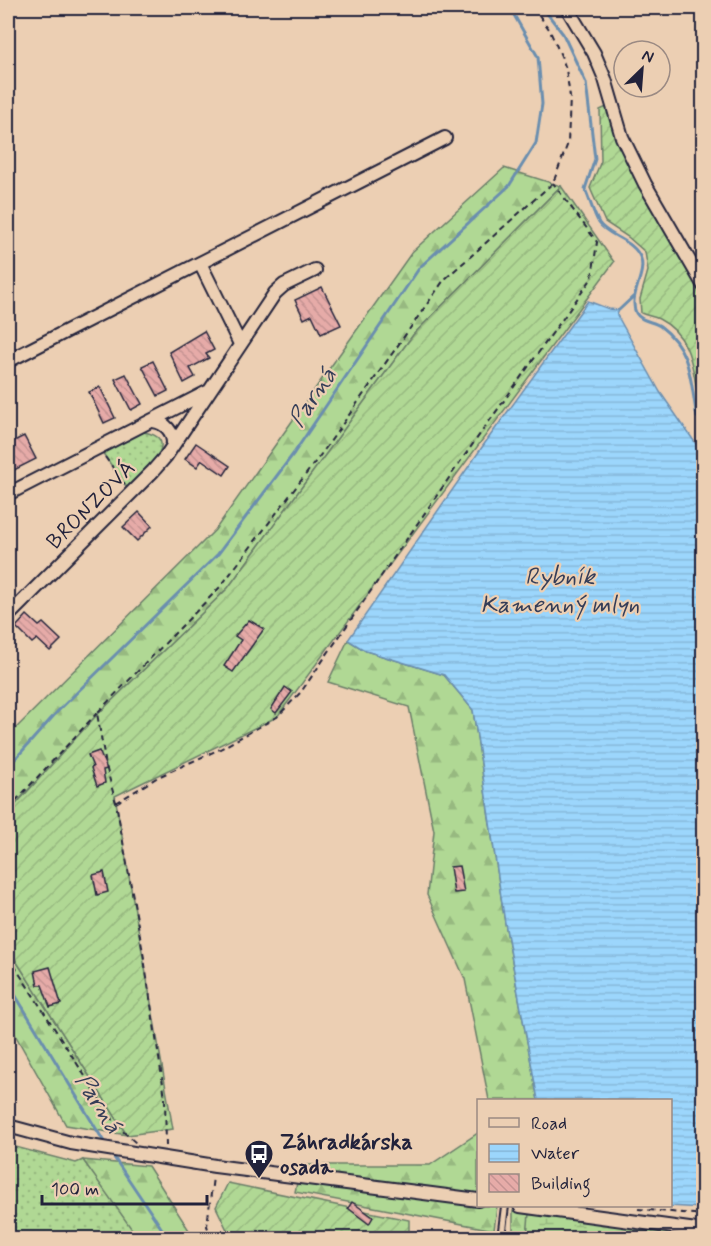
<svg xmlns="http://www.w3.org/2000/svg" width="711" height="1246" font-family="Mynerve,sans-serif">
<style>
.grass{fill:url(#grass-dots);stroke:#697d68;stroke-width:1.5}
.forest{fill:url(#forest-firs);stroke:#697d68;stroke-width:1.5}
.wetland{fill:url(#wetland-marsh);stroke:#697d68;stroke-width:1.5}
.garden{fill:url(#garden-furrows);stroke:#697d68;stroke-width:1.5}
.water{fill:url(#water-rules);stroke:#6b8eaf;stroke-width:1.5}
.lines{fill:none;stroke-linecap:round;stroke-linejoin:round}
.stream{stroke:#6b8eaf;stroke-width:3}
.building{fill:url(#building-back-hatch);stroke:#22223b;stroke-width:1.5}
.service-casing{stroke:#22223b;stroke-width:10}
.minor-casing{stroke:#22223b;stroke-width:16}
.path{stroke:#22223b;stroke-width:2;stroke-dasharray:6 4.5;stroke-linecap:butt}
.service{stroke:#eccfb3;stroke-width:6}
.minor{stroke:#eccfb3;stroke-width:12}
.labels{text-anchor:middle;stroke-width:4.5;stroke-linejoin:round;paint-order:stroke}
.street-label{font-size:22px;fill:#22223b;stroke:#eccfb3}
.poi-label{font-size:22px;font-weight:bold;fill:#22223b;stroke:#eccfb3;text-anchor:start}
.water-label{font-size:24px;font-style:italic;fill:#343d58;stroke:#eccfb3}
</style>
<defs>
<pattern id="grass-dots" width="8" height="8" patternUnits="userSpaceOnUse" patternTransform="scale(1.5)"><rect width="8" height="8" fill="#b0d894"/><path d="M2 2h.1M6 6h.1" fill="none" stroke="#97b980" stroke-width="1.8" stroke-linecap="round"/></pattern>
<pattern id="forest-firs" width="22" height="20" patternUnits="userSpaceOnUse" patternTransform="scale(1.5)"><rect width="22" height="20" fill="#b0d894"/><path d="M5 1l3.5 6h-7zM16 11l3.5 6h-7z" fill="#97b980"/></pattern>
<pattern id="wetland-marsh" width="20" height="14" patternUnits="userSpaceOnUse" patternTransform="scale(1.5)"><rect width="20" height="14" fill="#b0d894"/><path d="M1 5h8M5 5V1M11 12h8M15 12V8" fill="none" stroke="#97b980"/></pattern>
<pattern id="garden-furrows" width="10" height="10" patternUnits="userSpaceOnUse" patternTransform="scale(1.5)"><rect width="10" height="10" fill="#b0d894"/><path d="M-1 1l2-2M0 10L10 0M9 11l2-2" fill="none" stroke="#97b980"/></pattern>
<pattern id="water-rules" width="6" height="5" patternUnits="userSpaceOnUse" patternTransform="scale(1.5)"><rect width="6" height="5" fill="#9cd6fc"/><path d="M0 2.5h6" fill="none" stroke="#86b7d9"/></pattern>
<pattern id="building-back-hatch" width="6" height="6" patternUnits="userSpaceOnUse" patternTransform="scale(1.5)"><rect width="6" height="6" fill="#e6aba8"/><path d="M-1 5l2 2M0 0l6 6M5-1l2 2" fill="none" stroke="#c59392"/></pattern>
</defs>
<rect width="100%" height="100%" fill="#eccfb3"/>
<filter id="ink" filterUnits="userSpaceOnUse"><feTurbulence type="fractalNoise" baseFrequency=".0167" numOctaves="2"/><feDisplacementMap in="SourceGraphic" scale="12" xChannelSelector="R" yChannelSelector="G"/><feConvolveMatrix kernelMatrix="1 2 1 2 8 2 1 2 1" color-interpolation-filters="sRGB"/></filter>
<g filter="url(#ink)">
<path class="grass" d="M143,432C186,438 141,476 128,489L102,452Z
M8,1145L76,1163L83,1160L140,1238H8Z"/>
<path class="forest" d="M504,168L561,186L413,335L228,588L94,718L8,812V736L215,530L412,252Z
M348,640L366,651L444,675L473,710L505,923L538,1100H489L465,979L427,895L434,831L409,707L328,682Z
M8,948L127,1135L66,1125L8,1022Z
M478,1133V1206H497L494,1230L295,1192L301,1165H430Z
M83,1160L148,1166L194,1238H138Z
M513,1211L703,1235L696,1234L695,1238H684V1234L530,1213L527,1238H513Z"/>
<path class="wetland" d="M529,1213L684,1234V1238H527Z"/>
<path class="garden" d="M611,105L692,276L703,293V415C691,380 698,339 659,319C653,316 647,316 641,313L640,299L648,271L645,252L628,237L605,222L590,188L601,161L600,110Z
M561,186L614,262L277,717L115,796L173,1129L127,1135L8,948V813L94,718L228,588L413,335Z
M228,1183L409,1220V1238H231L216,1207Z"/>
<path class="water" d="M588,301L609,309L619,310L617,315L660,392L703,454V1208L669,1206L670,1100H538L505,923L473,710L444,675L366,651L348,640L485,443Z"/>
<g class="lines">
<path class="stream" d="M543,8L563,34L586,83L595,159L585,189C590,200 593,213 599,223C608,237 634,239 641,259C646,276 628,296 636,313C641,322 653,321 660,326C692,350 690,380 697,417L704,422
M619,310L635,295
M8,767L58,711L218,554L294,453L420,267L509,186L536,143L542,104L538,57L510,8
M8,983L106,1145
M111,1153L168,1238"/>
</g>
<path class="building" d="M322,287L341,325L321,334L312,315L304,319L295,300Z
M204,331L214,350L206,354L209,358L190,368L195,377L184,383L169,352Z
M153,361L168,391L158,396L142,366Z
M126,374L142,404L131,410L115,379Z
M100,387L115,418L104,423L89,392Z
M24,436L36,459L8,473V444Z
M196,443L230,466L224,475L202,460L197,467L185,459Z
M139,512L152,526L137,541L123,527Z
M27,615L39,626L43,623L61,640L50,651L37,639L32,643L16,627Z
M249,620L264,629L233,672L224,666L241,640L235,636Z
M285,687L292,692L276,713L271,709Z
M99,751L107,769L103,770L105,783L97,786L91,768L93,767L88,755Z
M459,866L464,892L454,893L450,867Z
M104,872L108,892L97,895L93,875Z
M50,967L61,1004L50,1007L42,985H38L35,971Z
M352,1202L373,1217L369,1224L348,1208Z"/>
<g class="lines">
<g class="service-casing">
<path id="service" d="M501,1238L505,1206"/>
</g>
<g class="minor-casing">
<path id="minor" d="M567,8L594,53L605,79L622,137L645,184L704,286
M200,263L240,344
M8,361L445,138
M153,421C166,423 173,431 173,444
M8,494L207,392
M8,616L153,471L166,456L275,293L284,285L315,270
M8,1126L71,1143L215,1166L478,1200
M520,1206L704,1231"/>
</g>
<path class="path" d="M105,457L125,484
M116,803L158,777L220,749L277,717L301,692L460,462L592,278L597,242L553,183
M8,809L97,713
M8,956L117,1126L136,1143
M166,1146L165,1098L144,958L116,803L106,766L97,713L221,586L325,449L444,280L553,183L568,143L570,97L566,69L562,58L549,29L534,8
M638,1209L704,1215
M212,1238L207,1226L213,1177"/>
<use href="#service" class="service"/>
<use href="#minor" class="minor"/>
</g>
</g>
<defs>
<g id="bus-pin" transform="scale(1.5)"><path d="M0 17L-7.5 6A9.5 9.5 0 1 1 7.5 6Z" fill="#22223b" stroke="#eccfb3"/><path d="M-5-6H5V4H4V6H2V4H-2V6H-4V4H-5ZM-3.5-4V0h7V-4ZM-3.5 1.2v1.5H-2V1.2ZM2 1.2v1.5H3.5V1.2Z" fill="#fff"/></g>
</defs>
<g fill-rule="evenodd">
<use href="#bus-pin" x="259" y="1154"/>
</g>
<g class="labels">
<g class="street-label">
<text transform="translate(90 504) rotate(-45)" y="8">BRONZOVÁ</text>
</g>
<g class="poi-label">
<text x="280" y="1149">Záhradkárska<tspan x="280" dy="25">osada</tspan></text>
</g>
<g class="water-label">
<text transform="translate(312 397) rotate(-56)" y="8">Parná</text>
<text x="560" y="584">Rybník<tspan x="560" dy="28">Kamenný mlyn</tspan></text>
<text transform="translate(99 1103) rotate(58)" y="8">Parná</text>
</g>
</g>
<rect width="711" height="1246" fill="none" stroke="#eccfb3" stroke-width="30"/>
<rect x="15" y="15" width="681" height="1216" fill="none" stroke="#22223b" stroke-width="2" filter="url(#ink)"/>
<rect x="477" y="1099" width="195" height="108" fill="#eccfb3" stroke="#9b8a83" stroke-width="1.5"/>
<rect x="489" y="1118" width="30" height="9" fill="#eccfb3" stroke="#9b8a83" stroke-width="1.5"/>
<text x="531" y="1129" font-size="18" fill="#22223b">Road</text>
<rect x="489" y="1144" width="30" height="18" fill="url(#water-rules)" stroke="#9b8a83" stroke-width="1.5"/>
<text x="531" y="1159" font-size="18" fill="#22223b">Water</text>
<rect x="489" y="1174" width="30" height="18" fill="url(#building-back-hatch)" stroke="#9b8a83" stroke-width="1.5"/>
<text x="531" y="1189" font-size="18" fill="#22223b">Building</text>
<g transform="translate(642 69) rotate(25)"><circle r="28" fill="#eccfb3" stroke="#9b8a83" stroke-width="1.5"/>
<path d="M0-4.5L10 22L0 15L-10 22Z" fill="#22223b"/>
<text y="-9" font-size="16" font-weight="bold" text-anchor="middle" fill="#22223b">N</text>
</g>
<path d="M42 1195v9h165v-9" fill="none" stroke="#22223b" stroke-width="3"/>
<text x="51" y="1195" font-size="18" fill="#22223b" stroke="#eccfb3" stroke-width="4.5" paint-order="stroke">100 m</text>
</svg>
